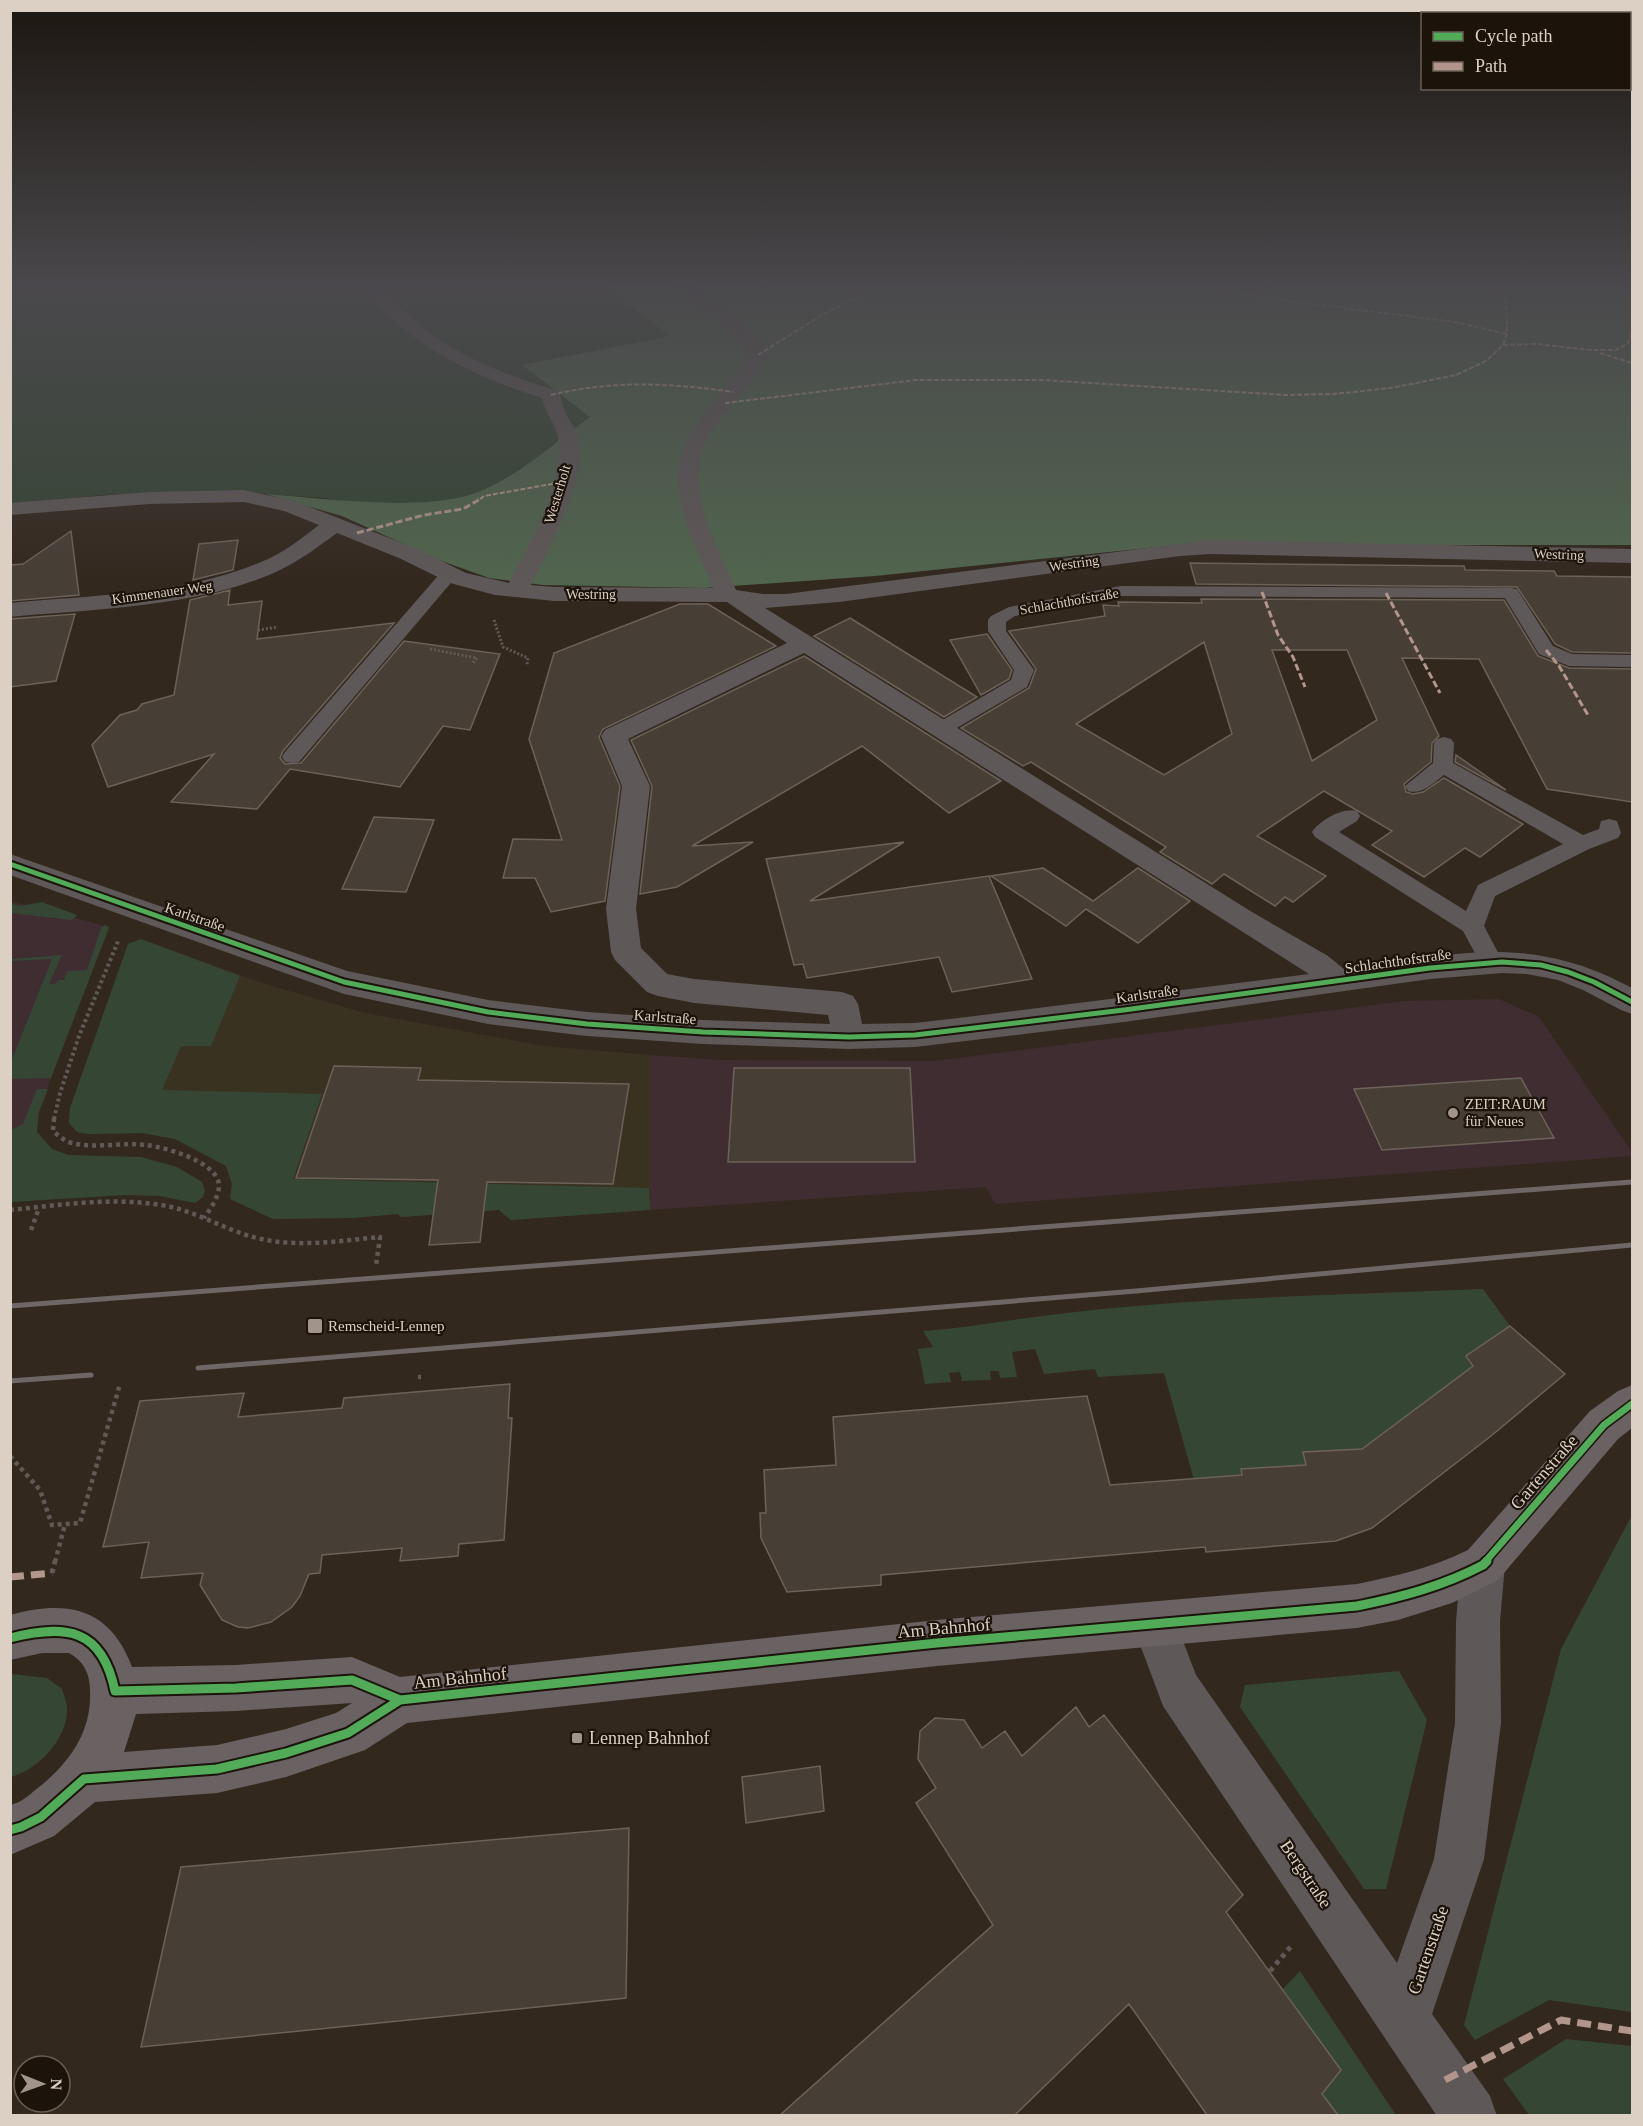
<svg xmlns="http://www.w3.org/2000/svg" width="1643" height="2126" font-family="'Times New Roman',serif">
<style>
.commercial{fill:#3f2d32}
.industrial{fill:#3a3221}
.green{fill:#364634}
.forest{fill:#51654e}
.building{fill:#473e35;stroke:#6c6259;stroke-width:1.5;fill-rule:evenodd}
.lines{fill:none;stroke-linecap:round;stroke-linejoin:round}
.path-far3{stroke:#605a57;stroke-width:3;stroke-dasharray:2 2;stroke-linecap:butt}
.path-far2{stroke:#605a57;stroke-width:4;stroke-dasharray:3 3;stroke-linecap:butt}
.path-far1{stroke:#605a57;stroke-width:4.5;stroke-dasharray:4 4;stroke-linecap:butt}
.path{stroke:#605a57;stroke-width:5;stroke-dasharray:4.5 4.5;stroke-linecap:butt}
.lane{fill:#5f5858;fill-rule:evenodd}
.street{fill:#5f5858;fill-rule:evenodd}
.secondary{fill:#6a6262;fill-rule:evenodd}
.rail{stroke:#6e6765;stroke-width:5}
.quiet-far2{stroke:#b2968c;stroke-width:2;stroke-dasharray:5 2;stroke-linecap:butt}
.quiet-far1{stroke:#b2968c;stroke-width:3;stroke-dasharray:7 3;stroke-linecap:butt}
.quiet{stroke:#b2968c;stroke-width:7;stroke-dasharray:14 7;stroke-linecap:butt}
.cycleway-far2-casing{stroke:#1c130b;stroke-width:9}
.cycleway-far1-casing{stroke:#1c130b;stroke-width:10}
.cycleway-casing{stroke:#1c130b;stroke-width:13}
.cycleway-far2{stroke:#51ab58;stroke-width:5}
.cycleway-far1{stroke:#51ab58;stroke-width:7}
.cycleway{stroke:#51ab58;stroke-width:9}
.poi-dot{fill:#a1958b;stroke:#1c130b;stroke-width:2}
.labels{text-anchor:middle;stroke-width:4.5;stroke-linejoin:round;paint-order:stroke}
.far-street-label{font-size:14px;fill:#dcd0c5;stroke:#1c130b}
.street-label{font-size:15px;fill:#dcd0c5;stroke:#1c130b}
.poi-label{font-size:15px;fill:#dcd0c5;stroke:#1c130b;text-anchor:start}
.near-street-label{font-size:18px;fill:#dcd0c5;stroke:#1c130b}
.near-poi-label{font-size:18px;fill:#dcd0c5;stroke:#1c130b;text-anchor:start}
</style>
<rect width="100%" height="100%" fill="#33281e"/>
<path class="commercial" d="M10,901L109,927L18,1164H10Z
M1499,999L1539,1017L1632,1152V1156L995,1204L986,1187L650,1210V1055L721,1060L935,1061L1405,1001Z"/>
<path class="industrial" d="M141,939L262,983L365,1013L544,1046L650,1055V1210L511,1220L499,1210L401,1217L398,1214L352,1218L273,1219L230,1199L232,1184L226,1166L175,1139L142,1133L89,1134L77,1132L69,1123L70,1108L128,944Z"/>
<path class="green" d="M10,285H611L682,337L597,417L495,486L465,499L429,504H354L325,498L220,491L101,495L11,505Z
M42,902L77,915L72,920L11,913V904L20,906Z
M105,925L109,927L107,933L51,1078L11,1079V1062L52,959L11,961V959L62,955L49,984H55L58,980H64L67,971L87,970L101,928Z
M141,939L240,976L211,1046H181L162,1090L322,1094L293,1179L649,1188L650,1210L511,1220L499,1210L401,1217L398,1214L352,1218L273,1219L230,1199L232,1184L226,1166L175,1139L142,1133L89,1134L77,1132L69,1123L70,1108L128,944Z
M37,1089H48L39,1112L37,1132L52,1149L68,1155L141,1157L177,1167L202,1182L205,1191L203,1197L195,1203L160,1196L125,1195L11,1202V1130L23,1124Z
M1483,1289L1510,1326L1466,1356L1473,1366L1344,1462L1336,1450L1304,1452L1307,1466L1194,1480L1164,1373L1098,1377L1095,1369L1044,1374L1035,1349L1012,1352L1017,1377L1000,1378L999,1371H990L991,1380L962,1381L960,1372L949,1373L951,1382L925,1384L918,1349L933,1347L923,1331C966,1328 1007,1320 1050,1315C1193,1297 1339,1295 1483,1289Z
M1632,1515V2012L1549,2000L1475,2040L1464,2025L1561,1649Z
M1399,1671L1427,1720L1386,1889H1364L1240,1707L1245,1685Z
M11,1674L47,1678L62,1689C64,1695 66,1701 67,1707C69,1738 38,1770 11,1777Z
M1300,1971L1396,2115H1338L1322,2094L1341,2070L1283,1989Z
M1566,2039L1632,2046V2115H1529L1503,2079Z"/>
<path class="forest" d="M602,285H1632V545H1178L875,576L704,588L543,585L489,578L439,560L342,516L265,494C323,498 406,510 462,497C506,487 553,444 590,417L522,365L670,336Z"/>
<path class="building" d="M71,531L79,595L10,601V565L23,564Z
M238,540L233,570L193,580L199,544Z
M1190,563L1464,566L1465,570L1554,571L1557,576L1632,577V653L1572,652L1555,644L1517,587L1196,584Z
M230,590L228,605L262,601L257,639L394,623L283,751L280,758L285,764L301,763L404,641L500,654L470,730L443,726L400,787L290,769L257,809L171,802L214,754L108,787L92,745L120,715L137,710L142,704L174,695L190,600Z
M1201,599L1504,600L1538,656L1569,668L1632,669V802L1547,789L1479,659L1402,658L1439,736L1432,743L1431,762L1404,784L1406,792L1413,794L1423,792L1444,778L1523,824L1480,857L1465,848L1424,877L1372,845L1392,831L1324,791L1257,836L1326,876L1293,902L1285,897L1275,906L1224,874L1212,884L1160,852L1166,847L1031,762L1023,766L961,728L1029,688L1036,669L1009,631L1105,616L1103,605L1119,606L1118,602L1202,603ZM1204,642L1232,734L1164,775L1076,724ZM1272,650H1347L1377,720L1312,761Z
M680,604H708L776,646L603,729L599,737L620,786L605,901L551,912L535,878H503L513,839L562,840L529,739L554,653Z
M75,614L56,681L10,687V619Z
M850,618L977,697L944,717L814,636Z
M987,634L1012,670L1009,679L981,695L950,640Z
M804,656L1001,781L949,813L862,746L692,846L753,842L677,887L640,894L652,786L631,740Z
M1456,755L1506,790L1455,762Z
M374,817L434,820L406,892L342,889Z
M904,842L810,901L989,876L1032,979L952,992L939,957L807,978L803,964L794,965L766,859Z
M1043,868L1093,901L1138,868L1190,901L1138,943L1086,909L1066,926L991,876Z
M334,1066L421,1068L418,1080L629,1084L613,1184L487,1182L480,1242L429,1245L438,1180L296,1178Z
M734,1068H910L915,1162H728Z
M1521,1078L1554,1138L1382,1150L1354,1089Z
M1510,1326L1565,1374L1491,1436L1372,1528L1336,1541L1206,1552L1205,1547L881,1575V1585L787,1592L761,1538L760,1513H766L764,1470L836,1465L833,1417L1087,1396L1110,1485L1242,1475L1241,1469L1306,1465L1303,1452L1362,1449L1473,1366L1466,1356Z
M510,1384L508,1418H512L504,1540L459,1544L458,1556L400,1561L402,1548L322,1555L320,1573L309,1574L300,1596L292,1607L271,1622L248,1628L238,1627L222,1620L200,1585L203,1573L141,1578L149,1542L103,1547L140,1401L244,1393L238,1417L342,1408L344,1398Z
M1076,1707L1089,1727L1104,1715L1243,1895L1226,1912L1341,2070L1322,2094L1338,2115H1207L1129,2004L1015,2115H780L993,1925L916,1803L936,1788L918,1759L920,1731L935,1718L964,1720L982,1748L1005,1731L1022,1756Z
M820,1766L824,1811L746,1823L742,1777Z
M629,1828L626,1998L141,2047L181,1867Z"/>
<g class="lines">
<path class="path-far3" d="M494,620L503,647L528,658L527,665
M258,630L278,627
M430,649L477,658L472,664"/>
<path class="path-far2" d="M54,1119L60,1093L79,1036L119,939"/>
<path class="path-far1" d="M54,1118L53,1131C59,1136 64,1141 72,1143C96,1149 122,1142 146,1145C165,1147 218,1162 219,1185C219,1197 211,1208 204,1218
M10,1210C60,1205 111,1197 161,1205C195,1210 224,1230 257,1238C297,1248 339,1241 380,1237L376,1266
M31,1230L39,1208
M418,1377H421
M10,1456L40,1490L52,1525L65,1524
M55,1562L65,1524L80,1523L120,1384"/>
<path class="path" d="M52,1573L55,1561
M1270,1971L1293,1944"/>
<path class="lane" d="M449,569L455,570L458,574L455,578L299,762L292,763L285,762L282,757L285,752L443,570Z
M1121,586L1511,588L1517,589L1553,646L1572,654L1632,655V667L1569,666L1539,654L1505,598L1121,596L1015,616L1006,622V631L1034,670L1027,687L948,733H934L931,729L934,725L1011,680L1014,670L988,631V620L991,616L1009,607Z
M1444,737L1451,739L1454,743L1453,763L1583,835L1599,829L1601,821L1609,819L1617,821L1621,833L1618,838L1589,849L1495,896L1484,926L1503,962L1499,968L1491,971L1483,968L1463,931L1315,837L1312,832C1320,820 1343,807 1357,811L1360,816L1357,821L1339,832L1466,911L1478,885L1563,844L1444,775C1432,784 1422,795 1408,791L1405,786L1433,763L1434,743L1437,739Z"/>
<path class="street" d="M360,285H377C396,303 414,322 436,337C472,363 516,378 558,391C562,397 562,405 565,412C569,421 576,428 578,437C587,482 550,545 531,585L554,587L713,588C694,541 660,484 690,435C705,411 726,388 744,366L749,355L739,340L676,285H694L752,333L767,355C752,386 725,408 708,437C680,486 717,545 736,590L763,594H786L1210,540L1632,549V563L1210,554L1180,556L839,602L765,608L1252,912L1328,956L1345,970C1454,954 1529,932 1632,988V1014L1621,1010L1583,990L1558,980L1527,974L1502,973L1430,979L1124,1022L915,1047L849,1049L703,1044L587,1036L488,1024L344,994L10,875V854L347,971L488,1000L587,1012L703,1020L830,1024L828,1015L694,1003L658,996L647,992L615,960L611,952L606,909L622,786L601,736L605,730L787,643L727,602L554,601L495,595L450,583L399,558L337,533C319,546 301,560 280,570C203,607 95,609 10,617V603C93,595 183,595 261,562C282,554 301,539 319,525L284,511L244,502L149,504L10,515V503L149,492L244,490L297,502L415,548L466,573L509,583C529,544 566,482 558,437C555,423 545,413 542,398C483,379 430,356 385,312C377,303 366,295 360,285ZM804,653L1309,974L967,1017L915,1023L862,1024L858,1004L853,996L842,992L694,979L667,974L641,948L636,909L650,786L628,739Z
M1483,1543L1498,1550L1505,1565L1500,1621L1501,1723L1484,1859L1432,2014L1490,2096L1497,2116H1437L1163,1706L1133,1626L1139,1610L1155,1604L1171,1610L1196,1675L1397,1963L1434,1859L1455,1723L1456,1621L1461,1565L1468,1550Z"/>
<path class="secondary" d="M1632,1385V1428L1618,1439L1498,1580L1452,1603L1398,1620L1357,1628L937,1666L407,1723L365,1750L286,1777L217,1793L95,1802L54,1836L10,1855V1805C20,1803 27,1797 34,1791C67,1766 92,1734 90,1691C90,1674 84,1661 69,1653H42L10,1660V1615C68,1599 110,1608 132,1667L236,1665L352,1657L400,1677L937,1620L1357,1584C1396,1576 1432,1568 1468,1550L1590,1411L1618,1391ZM352,1703L336,1713L286,1729L217,1745L124,1752L136,1714L236,1711Z"/>
<path class="rail" d="M10,1306L1632,1182
M198,1368L1136,1291L1632,1245
M10,1381L91,1375"/>
<path class="quiet-far2" d="M1190,285L1288,301L1455,322L1507,334
M1632,316V322
M1503,345L1537,344L1591,350H1616L1628,343L1632,332
M1600,353L1632,363
M758,355L825,313L859,297L872,285
M551,395C612,380 671,383 733,392
M725,403L916,380H1041L1286,395L1333,394L1391,388L1456,375L1486,361L1503,345L1507,334L1506,302L1494,285
M480,499L484,496L563,482"/>
<path class="quiet-far1" d="M357,533L424,515L463,509L482,498
M1262,592L1278,635L1293,657L1305,687
M1386,593L1440,693
M1546,650L1559,666L1588,715"/>
<path class="quiet" d="M10,1577L52,1573
M1445,2080L1561,2020L1632,2031"/>
<g class="cycleway-far2-casing">
<path id="cycleway-far2" d="M10,864L344,982L488,1012L587,1024L703,1032L849,1037L915,1035L1124,1010L1430,968L1502,962L1541,965L1568,972L1594,982L1632,1002"/>
</g>
<g class="cycleway-far1-casing">
<path id="cycleway-far1" d="M1485,1562L1604,1425L1632,1404"/>
</g>
<g class="cycleway-casing">
<path id="cycleway" d="M10,1638C66,1624 102,1628 115,1691L236,1688L352,1680L400,1700
M10,1830L21,1827L41,1817L84,1779L217,1769L286,1753L348,1733L400,1700L937,1643L1357,1606C1402,1597 1443,1586 1483,1565L1487,1561"/>
</g>
<use href="#cycleway-far2" class="cycleway-far2"/>
<use href="#cycleway-far1" class="cycleway-far1"/>
<use href="#cycleway" class="cycleway"/>
</g>
<linearGradient id="sky" x2="0" y2="1"><stop stop-color="#1c1610"/><stop offset="0.49" stop-color="#4a484c"/><stop offset="1" stop-color="#4a484c" stop-opacity="0"/></linearGradient>
<rect width="1643" height="583" fill="url(#sky)"/>
<g class="poi-dot">
<circle cx="1453" cy="1113" r="6"/>
<rect x="307" y="1318" width="16" height="16" rx="3"/>
<rect x="571" y="1732" width="12" height="12" rx="3"/>
</g>
<g class="labels">
<g class="far-street-label">
<text transform="translate(557 494) rotate(-73)" y="5">Westerholt</text>
<text transform="translate(1559 554) rotate(2)" y="5">Westring</text>
<text transform="translate(1074 563) rotate(-8)" y="5">Westring</text>
<text transform="translate(162 592) rotate(-8)" y="5">Kimmenauer Weg</text>
<text x="591" y="599">Westring</text>
<text transform="translate(1069 601) rotate(-10)" y="5">Schlachthofstraße</text>
</g>
<g class="street-label">
<text transform="translate(195 917) rotate(19)" y="5">Karlstraße</text>
<text transform="translate(1398 961) rotate(-8)" y="5">Schlachthofstraße</text>
<text transform="translate(1147 994) rotate(-8)" y="5">Karlstraße</text>
<text transform="translate(665 1017) rotate(4)" y="5">Karlstraße</text>
</g>
<g class="poi-label">
<text x="1465" y="1109">ZEIT:RAUM<tspan x="1465" dy="17">für Neues</tspan></text>
<text x="328" y="1331">Remscheid-Lennep</text>
</g>
<g class="near-street-label">
<text transform="translate(1544 1472) rotate(-49)" y="6">Gartenstraße</text>
<text transform="translate(944 1628) rotate(-5)" y="6">Am Bahnhof</text>
<text transform="translate(460 1678) rotate(-6)" y="6">Am Bahnhof</text>
<text transform="translate(1306 1874) rotate(56)" y="6">Bergstraße</text>
<text transform="translate(1428 1950) rotate(-71)" y="6">Gartenstraße</text>
</g>
<g class="near-poi-label">
<text x="589" y="1744">Lennep Bahnhof</text>
</g>
</g>
<rect width="1643" height="2126" fill="none" stroke="#dcd0c5" stroke-width="24"/>
<rect x="1421" y="12" width="210" height="78" fill="#1c130b" stroke="#695f55" stroke-width="1.5"/>
<rect x="1433" y="32" width="30" height="9" fill="#51ab58" stroke="#695f55" stroke-width="1.5"/>
<text x="1475" y="42" font-size="18" fill="#dcd0c5">Cycle path</text>
<rect x="1433" y="62" width="30" height="9" fill="#b2968c" stroke="#695f55" stroke-width="1.5"/>
<text x="1475" y="72" font-size="18" fill="#dcd0c5">Path</text>
<g transform="translate(42 2084) rotate(91)"><circle r="28" fill="#1c130b" stroke="#695f55" stroke-width="1.5"/>
<path d="M0-4.5L10 22L0 15L-10 22Z" fill="#a1958b"/>
<text y="-9" font-size="16" font-weight="bold" text-anchor="middle" fill="#dcd0c5">N</text>
</g>
</svg>
